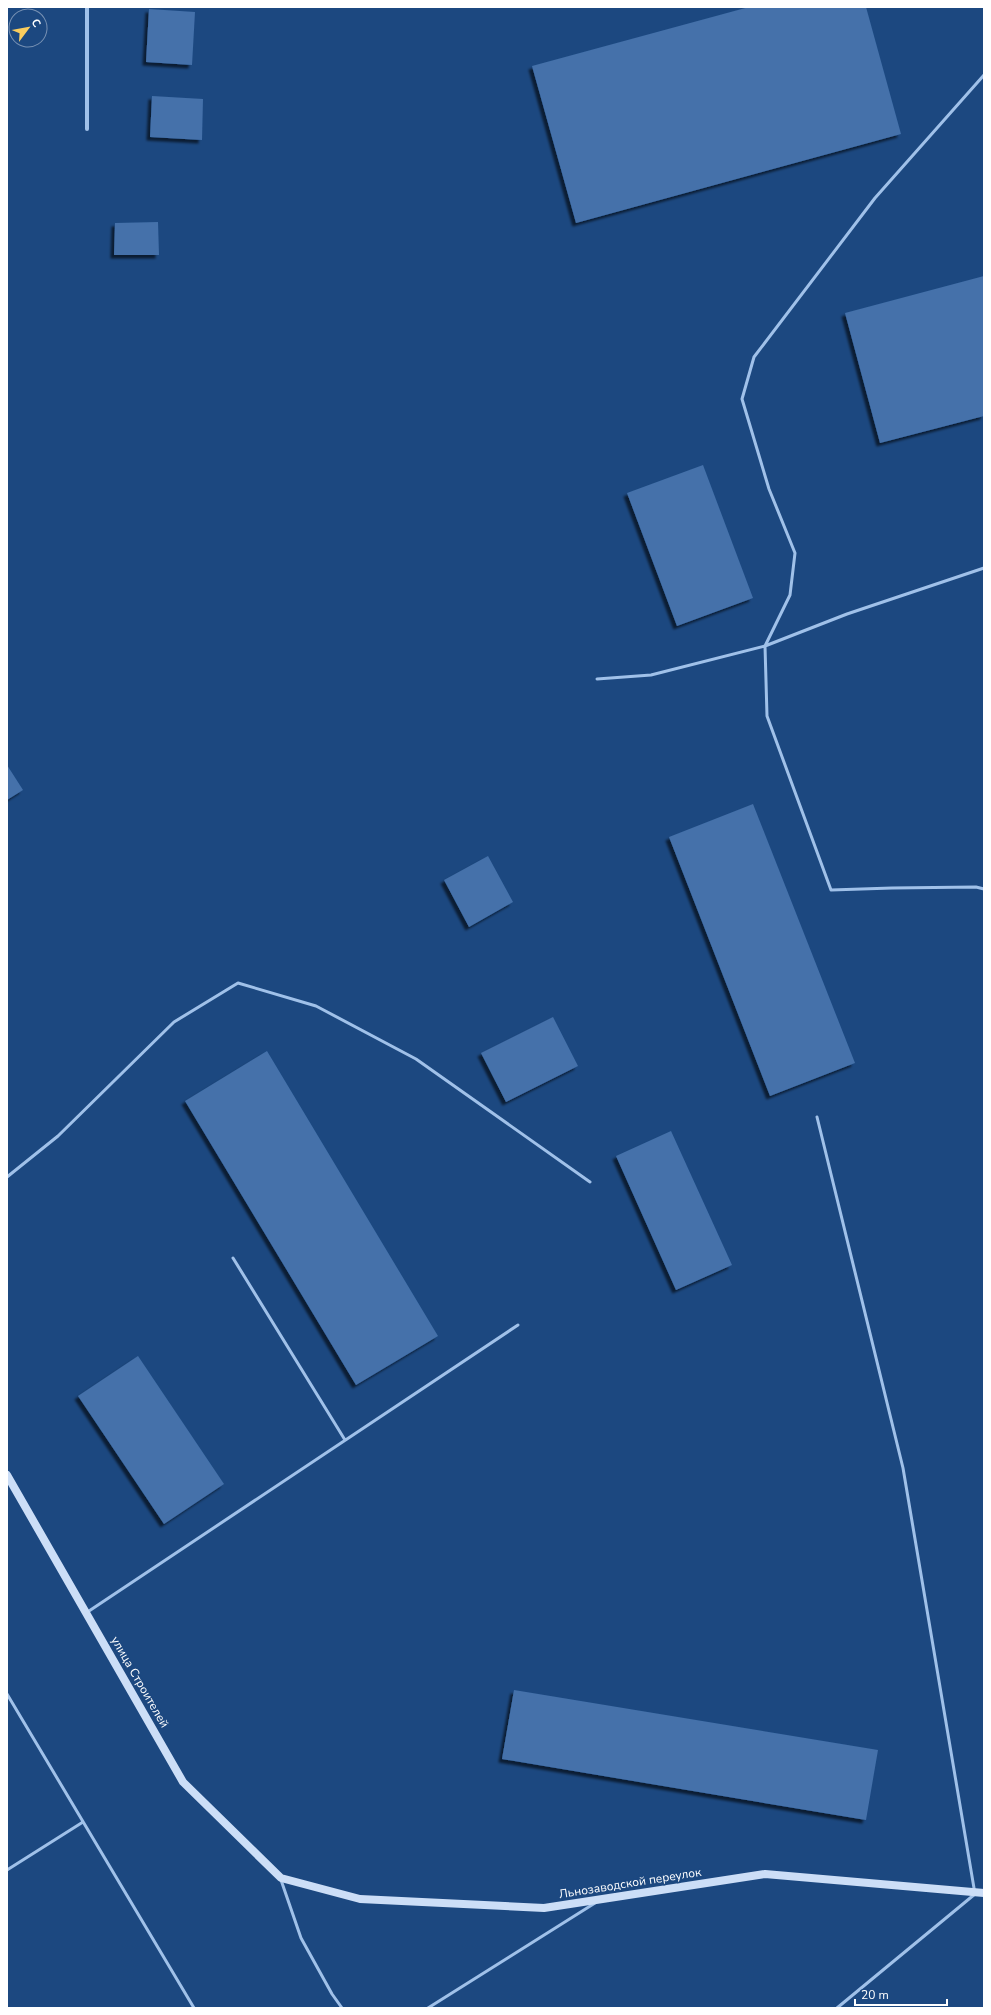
<svg xmlns="http://www.w3.org/2000/svg" width="991" height="2015" font-family="'Nunito Sans',sans-serif">
<style>
.building{fill:#4471aa;filter:url(#shadow)}
.lines{fill:none;stroke-linecap:round;stroke-linejoin:round}
.lane{stroke:#a0c1e9;stroke-width:3}
.street{stroke:#a0c1e9;stroke-width:4}
.secondary{stroke:#ccdef7;stroke-width:8}
.labels{text-anchor:middle;stroke-width:3.5;stroke-linejoin:round;paint-order:stroke}
.street-label{font-size:12px;fill:#fff;stroke:#1c4880}
</style>
<defs>
<filter id="shadow"><feDropShadow dx="-3.5" dy="3.5" stdDeviation="1" flood-color="#0009"/></filter>
</defs>
<rect width="100%" height="100%" fill="#1c4880"/>
<path class="building" d="M749,7H866L901,134L576,223L532,66Z
M149,9L195,12L192,65L146,62Z
M152,96L203,99L202,140L150,137Z
M158,222L159,255H114L115,223Z
M984,276V416L880,443L845,313Z
M703,465L753,598L677,626L627,493Z
M7,765L23,790L7,800Z
M753,804L855,1063L770,1096L669,837Z
M488,856L513,902L469,927L444,880Z
M553,1017L578,1066L506,1102L481,1053Z
M267,1051L438,1336L356,1385L185,1101Z
M671,1131L732,1265L676,1290L616,1156Z
M138,1356L224,1484L164,1524L78,1396Z
M514,1690L878,1750L866,1820L502,1759Z"/>
<g class="lines">
<path class="lane" d="M984,75L875,198L754,357L742,399L769,489L795,553L790,595L765,646L767,716L831,890L892,888L976,887L984,889
M597,679L651,675L765,646L847,614L984,568
M817,1117L903,1468L975,1894L837,2008
M7,1177L58,1136L174,1022L238,983L316,1006L416,1059L590,1182
M233,1258L345,1440
M86,1613L518,1325
M7,1694L194,2008
M7,1870L83,1822
M281,1880L301,1938L332,1994L342,2008
M428,2008L595,1903"/>
<path class="street" d="M87,129V7"/>
<path class="secondary" d="M7,1475L183,1782L281,1878L360,1899L544,1908L765,1874L984,1893"/>
</g>
<g class="labels">
<g class="street-label">
<text transform="translate(140 1682) rotate(60)" y="4">улица Строителей</text>
<text transform="translate(630 1883) rotate(-9)" y="4">Льнозаводской переулок</text>
</g>
</g>
<rect width="991" height="2015" fill="none" stroke="#ffffff" stroke-width="16"/>
<g transform="translate(28 28) rotate(58)"><circle r="19" fill="#1c4880" stroke="#7791b3"/>
<path d="M0-3L7 15L0 10L-7 15Z" fill="#facd5e"/>
<text y="-6" font-size="11" font-weight="bold" text-anchor="middle" fill="#ffffff">С</text>
</g>
<path d="M855 1999v6h92v-6" fill="none" stroke="#ffffff" stroke-width="2"/>
<text x="861" y="1999" font-size="12" fill="#ffffff" stroke="#1c4880" stroke-width="3" paint-order="stroke">20 m</text>
</svg>
